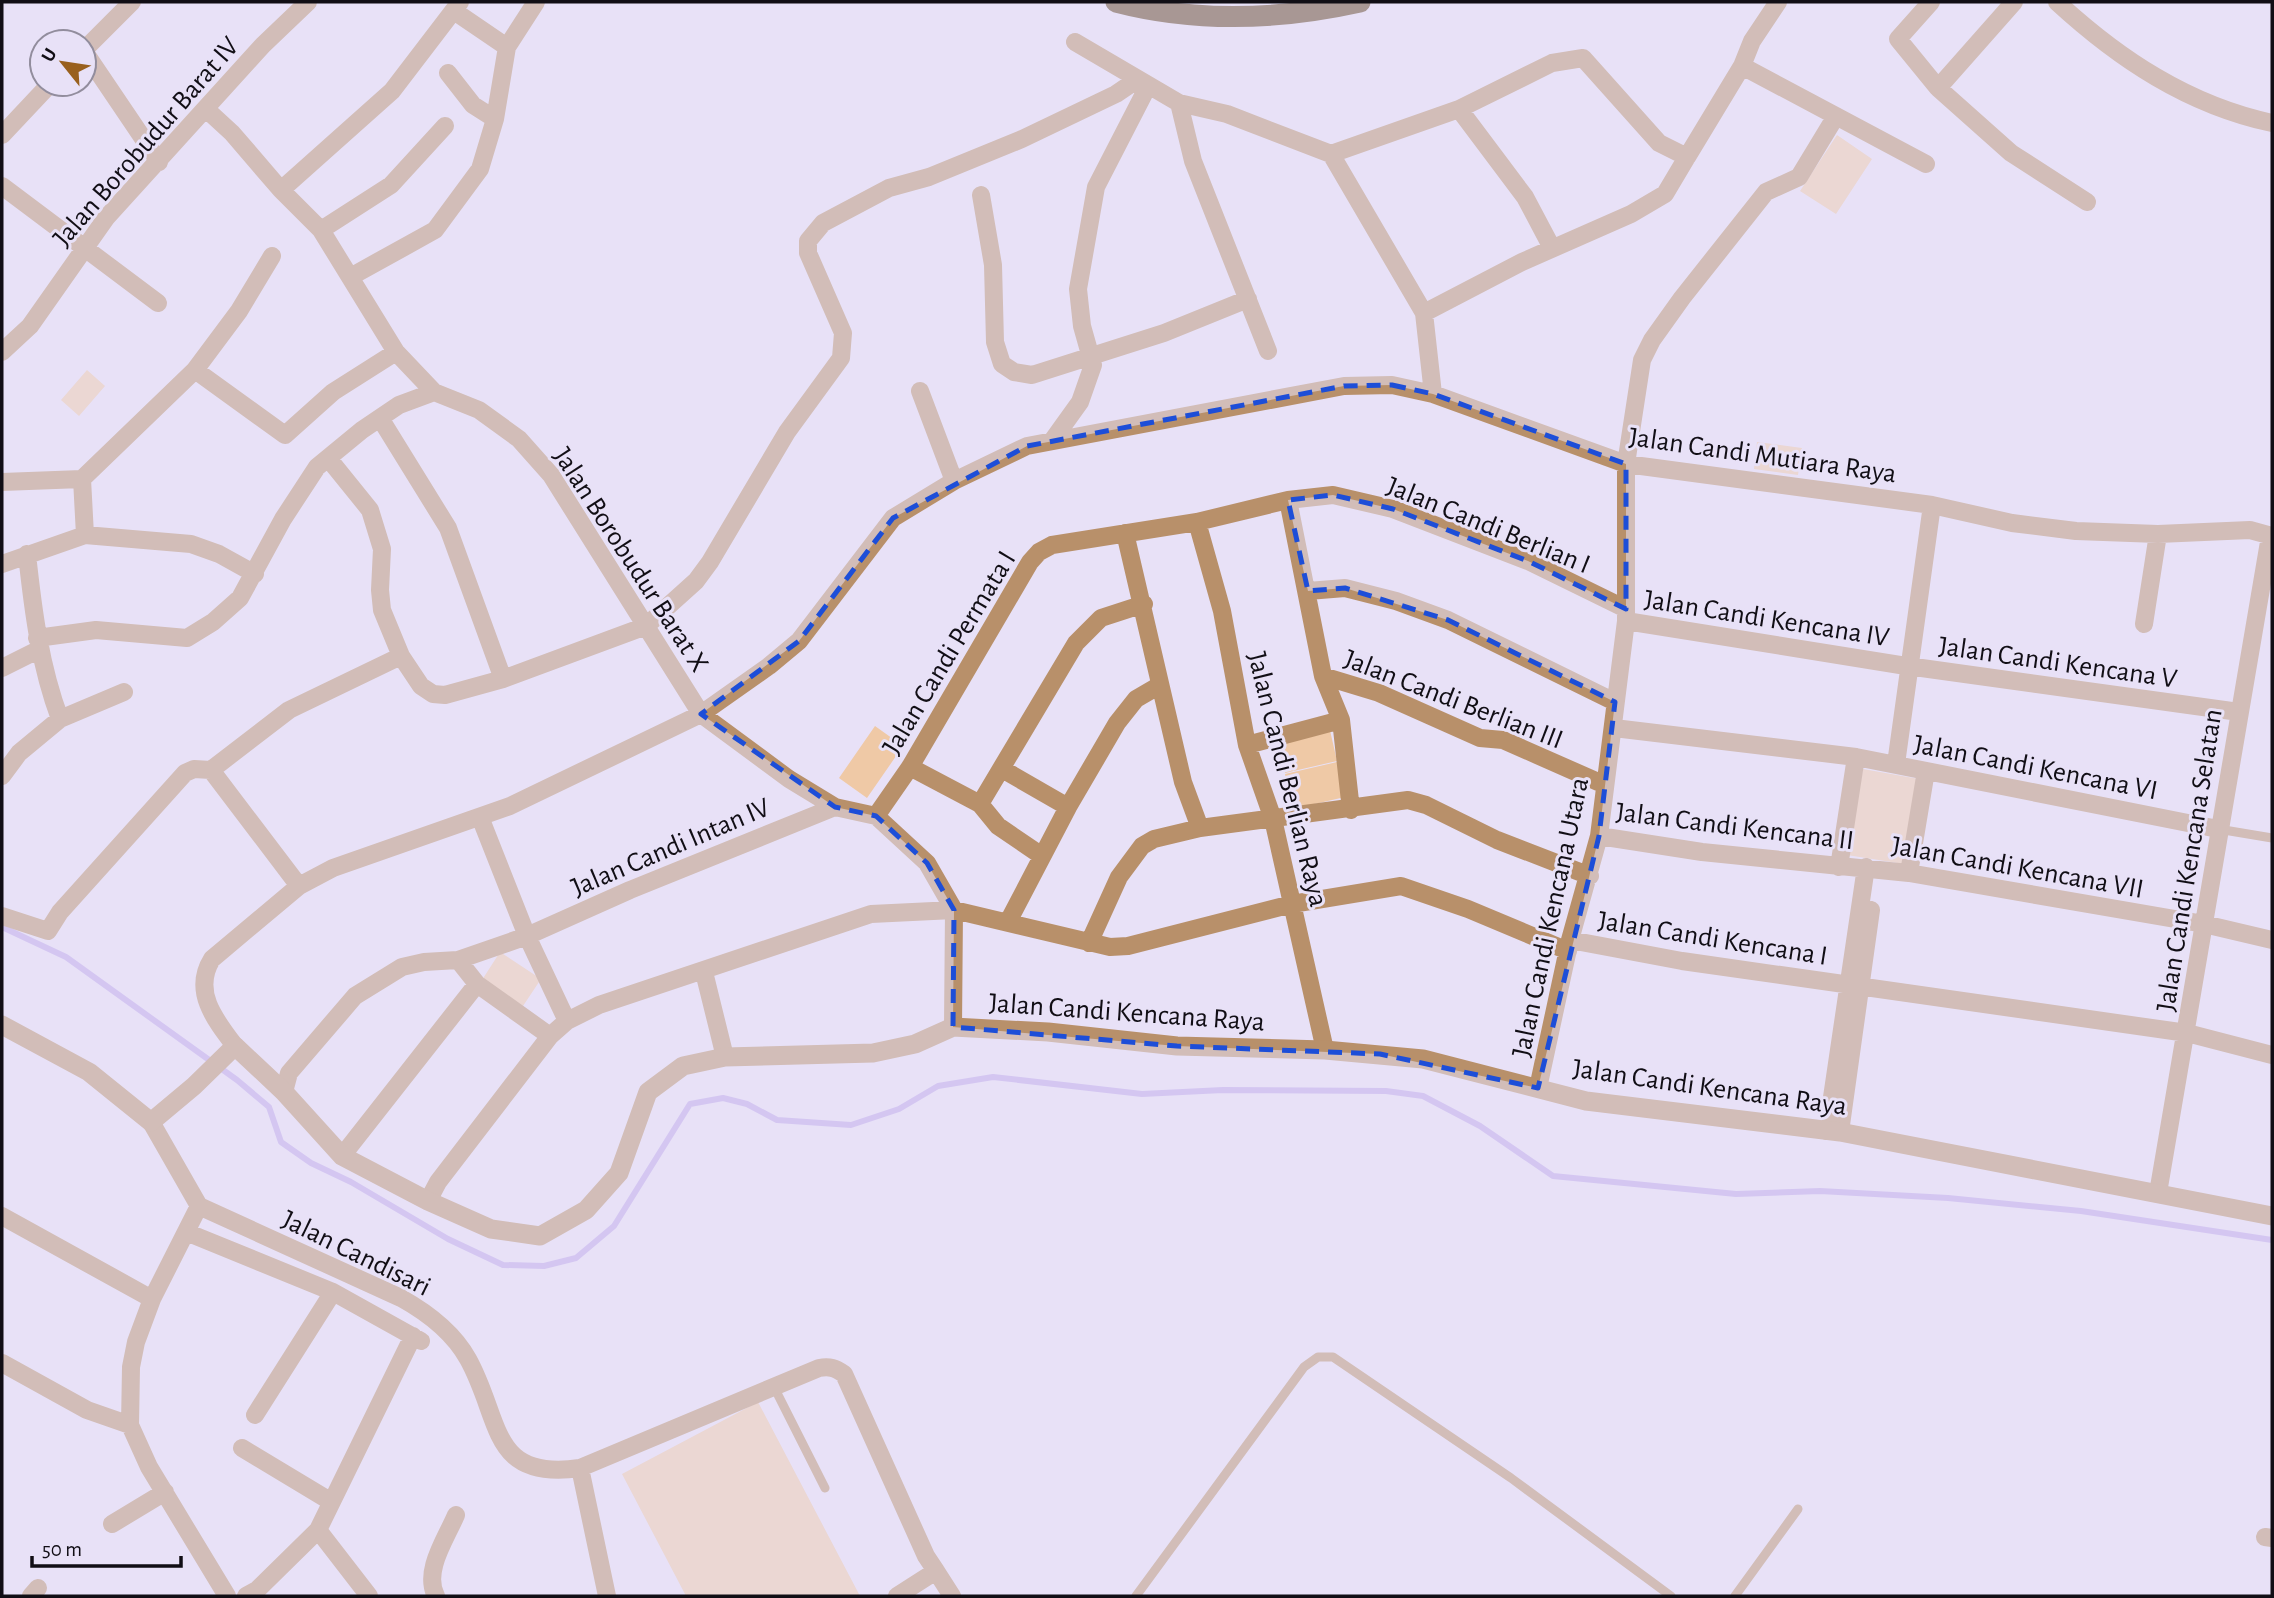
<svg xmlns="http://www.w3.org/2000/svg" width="2274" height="1598" font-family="'Alegreya Sans',sans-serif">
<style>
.green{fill:#efc9a6}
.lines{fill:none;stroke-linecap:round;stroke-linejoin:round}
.stream{stroke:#bda5e9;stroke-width:6}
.service{stroke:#b8906a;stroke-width:9}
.minor{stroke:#b8906a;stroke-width:18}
.tertiary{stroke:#b8906a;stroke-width:19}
.motorway{stroke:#5b3c1c;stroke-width:21}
.marked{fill:none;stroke:#1d4ed8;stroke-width:5;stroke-dasharray:14 9;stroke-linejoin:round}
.labels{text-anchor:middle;stroke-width:6;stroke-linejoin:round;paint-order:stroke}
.street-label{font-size:28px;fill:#110e15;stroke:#e8e1f7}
</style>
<rect width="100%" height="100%" fill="#e8e1f7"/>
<path class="green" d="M1837,135L1872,159L1836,214L1800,191Z
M87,370L105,386L79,416L61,400Z
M1757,442L1802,448L1798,475L1754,469Z
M875,726L903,746L867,798L839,778Z
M1329,726L1337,761L1285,773L1277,739Z
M1337,762L1345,797L1293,809L1285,774Z
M1863,769L1919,779L1904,864L1847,855Z
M500,952L541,979L523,1006L482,980Z
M758,1402L860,1596H686L622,1474Z"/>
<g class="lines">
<path class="stream" d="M2,927L66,957L237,1080L269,1107L281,1142L311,1163L351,1182L448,1239L503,1265L544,1266L576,1258L614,1226L690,1104L723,1098L747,1104L777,1120L851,1125L899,1109L938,1086L993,1077L1142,1094L1223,1090L1386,1091L1423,1096L1480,1126L1553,1176L1736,1194L1820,1191L1948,1198L2081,1211L2272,1240"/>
<path class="service" d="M2218,829L2272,838
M774,1387L825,1488
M1136,1596L1304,1367L1318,1357H1333L1511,1478L1671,1596
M1735,1596L1798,1509"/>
<path class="minor" d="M1931,2L1898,39L1938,88
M2014,2L1938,88L2011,153L2087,202
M2057,2C2119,59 2188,105 2272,123
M454,11L507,47
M1075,42L1179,103L1227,114L1331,154L1459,109L1552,63L1583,58L1659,143L1687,157L1665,194L1631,214L1522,262L1424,313
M84,50L132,2
M84,51L159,162
M1742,66L1926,164
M448,73L473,105L495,119
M1179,103L1193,161L1268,351
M1459,109L1525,197L1552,248
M207,110L232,133L281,190L392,91L460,2
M445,126L391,185L321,230L396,352L434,392L479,410L519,439L551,475L701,714L789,779L835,807L876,816L927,863L954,910L953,1027
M2,135L50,84
M1331,154L1424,313L1433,394
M1687,157L1742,66L1752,41L1778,2
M2,186L158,303
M281,190L321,230
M981,195L993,265L995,342L1002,364L1014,372L1032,375L1164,333L1248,299
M352,276L435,230L480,169L495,119L507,47L536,2
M2,352L30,326L106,218L263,45L308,2
M195,370L285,435L333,392L396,352
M920,391L954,481
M380,418L448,528L503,679
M1052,441L1080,402L1093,365L1082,326L1078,289L1096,187L1148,86
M328,458L370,510L382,549L380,590L382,610L401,656L421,686L433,694L445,695L503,679L646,626L696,581L710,562L787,432L841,358L843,333L808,253V241L823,223L889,188L929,177L1022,139L1116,94L1138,79
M2,482L82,479
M1288,500L1323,676L1341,720L1351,810
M1197,522L1222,611L1247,745L1273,819L1325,1050
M1125,533L1183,782L1200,828
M85,535L82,479L195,370L239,311L272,256
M27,554C33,610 40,666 60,719
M2,564L85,535L191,544L219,554L255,574
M1308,591L1345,588L1396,601L1448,620L1615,702
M1626,621L1900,665L2239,712
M2144,624L2158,534
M37,638L96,630L187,638L213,622L240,598L283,519L317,467L362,430L399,405L434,392
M2,668L40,649
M1323,676L1379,693L1480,738L1503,740L1605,785
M1614,728L1856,757L2218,829
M1247,745L1341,720
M1896,764L1932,505
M910,767L980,804L998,826L1042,856
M1002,769L1068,807
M211,770L299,886
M2,776L19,753L60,719L124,692
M980,804L1076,643L1101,618L1144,604
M876,816L910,767L1030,562L1039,552L1052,545L1197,522L1288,500L1333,495L1393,509L1528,561L1626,609
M480,817L527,936L567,1021
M1599,836L1702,852L1909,873L2204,924L2272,940
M1839,867L1856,757
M1909,873L1926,771
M2,916L48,931L60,912L185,773L194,769L211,770L289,710L401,656
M1008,922L1068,807L1117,723L1136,699L1160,685
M1570,940L1682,961L2187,1033L2272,1055
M1089,943L1119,877L1142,846L1154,839L1200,828L1408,800L1426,805L1497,840L1590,876
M458,960L477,984L550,1036
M704,972L725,1057
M235,1046C215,1020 192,991 212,959L299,886L333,868L510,806L701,714L769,666L799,641L893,518L954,481L1027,446L1344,386L1392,385L1433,394L1626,464L1932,505L2012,523L2076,531L2158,534L2250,530L2272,536
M1538,1088L1570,940L1599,836L1626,621V464L1642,360L1652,340L1682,298L1766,192L1799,177L1836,116
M284,1092L289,1073L355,996L402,967L424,962L458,960L527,936L630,890L835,807
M151,1122L199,1206L401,1298C428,1313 453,1332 468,1359C502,1420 489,1481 580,1468L819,1368C830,1366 835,1368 844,1374L926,1556L936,1571L897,1596
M1827,1131L1866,867
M1840,1132L1871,910
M342,1156L477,984
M2158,1193L2270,536
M428,1201L438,1182L550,1036L567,1021L599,1005L871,914L954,910L1110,947L1128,946L1292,904L1401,886L1468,909L1568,951
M199,1206L152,1299L136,1342L131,1367L130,1425L149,1467L227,1596
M2,1216L152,1299
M186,1232L333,1292L421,1341
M2,1363L87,1410L130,1425
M255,1415L333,1292
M242,1448L330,1501
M580,1468L607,1596
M112,1524L165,1492
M318,1530L369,1596
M2265,1537L2272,1538
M936,1571L952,1596
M31,1596L38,1588
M246,1596L257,1590L318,1530L413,1336
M436,1596C423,1571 446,1539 456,1515"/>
<path class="tertiary" d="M2,1025L89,1072L151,1122L194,1086L235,1046L284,1092L342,1156L428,1201L491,1229L540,1236L586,1210L619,1173L648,1092L683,1066L725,1057L873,1053L915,1044L953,1027L1048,1032L1177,1046L1325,1050L1423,1059L1586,1101L1840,1132L2272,1216"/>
<path class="motorway" d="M1116,2C1197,23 1279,20 1360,2"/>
</g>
<path d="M0 0H2274V1598H0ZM1392,385L1433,394L1626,464V609L1528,561L1393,509L1333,495L1288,500L1308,591L1345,588L1448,620L1615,702L1599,836L1538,1088L1380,1054L1177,1046L953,1027L954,910L927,863L876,816L835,807L701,714L799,641L893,518L1027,446L1344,386Z" fill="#e8e1f7" fill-opacity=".55" fill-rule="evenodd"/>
<path class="marked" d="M1392,385L1433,394L1626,464V609L1528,561L1393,509L1333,495L1288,500L1308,591L1345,588L1448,620L1615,702L1599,836L1538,1088L1380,1054L1177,1046L953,1027L954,910L927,863L876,816L835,807L701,714L799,641L893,518L1027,446L1344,386Z"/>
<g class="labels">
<g class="street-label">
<text transform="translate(145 141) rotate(-49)" y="10">Jalan Borobudur Barat IV</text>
<text transform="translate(1763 454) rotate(8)" y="10">Jalan Candi Mutiara Raya</text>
<text transform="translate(1489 524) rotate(22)" y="10">Jalan Candi Berlian I</text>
<text transform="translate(632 559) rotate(57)" y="10">Jalan Borobudur Barat X</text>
<text transform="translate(1767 617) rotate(9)" y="10">Jalan Candi Kencana IV</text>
<text transform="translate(948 652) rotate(-59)" y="10">Jalan Candi Permata I</text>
<text transform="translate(2058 661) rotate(8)" y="10">Jalan Candi Kencana V</text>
<text transform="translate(1454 698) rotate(21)" y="10">Jalan Candi Berlian III</text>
<text transform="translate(2036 766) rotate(11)" y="10">Jalan Candi Kencana VI</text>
<text transform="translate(1289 779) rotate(76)" y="10">Jalan Candi Berlian Raya</text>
<text transform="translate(1735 825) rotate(7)" y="10">Jalan Candi Kencana II</text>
<text transform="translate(670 846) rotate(-23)" y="10">Jalan Candi Intan IV</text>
<text transform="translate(2188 860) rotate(-81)" y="10">Jalan Candi Kencana Selatan</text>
<text transform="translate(2018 866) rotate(10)" y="10">Jalan Candi Kencana VII</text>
<text transform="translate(1549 917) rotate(-78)" y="10">Jalan Candi Kencana Utara</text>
<text transform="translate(1713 937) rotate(9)" y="10">Jalan Candi Kencana I</text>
<text transform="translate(1127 1011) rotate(4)" y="10">Jalan Candi Kencana Raya</text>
<text transform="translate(1710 1086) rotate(8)" y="10">Jalan Candi Kencana Raya</text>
<text transform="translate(357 1252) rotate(26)" y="10">Jalan Candisari</text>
</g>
</g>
<rect width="2274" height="1598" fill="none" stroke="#110e15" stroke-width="7"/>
<g transform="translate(63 63) rotate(300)"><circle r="33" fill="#e8e1f7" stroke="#928d9d" stroke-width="2"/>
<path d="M0-5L12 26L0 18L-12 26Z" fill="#99601e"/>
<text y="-10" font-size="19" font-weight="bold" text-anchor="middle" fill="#110e15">U</text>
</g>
<path d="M32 1556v10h149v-10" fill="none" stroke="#110e15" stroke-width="3.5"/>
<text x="42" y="1556" font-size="21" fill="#110e15" stroke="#e8e1f7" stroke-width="5" paint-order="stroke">50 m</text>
</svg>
